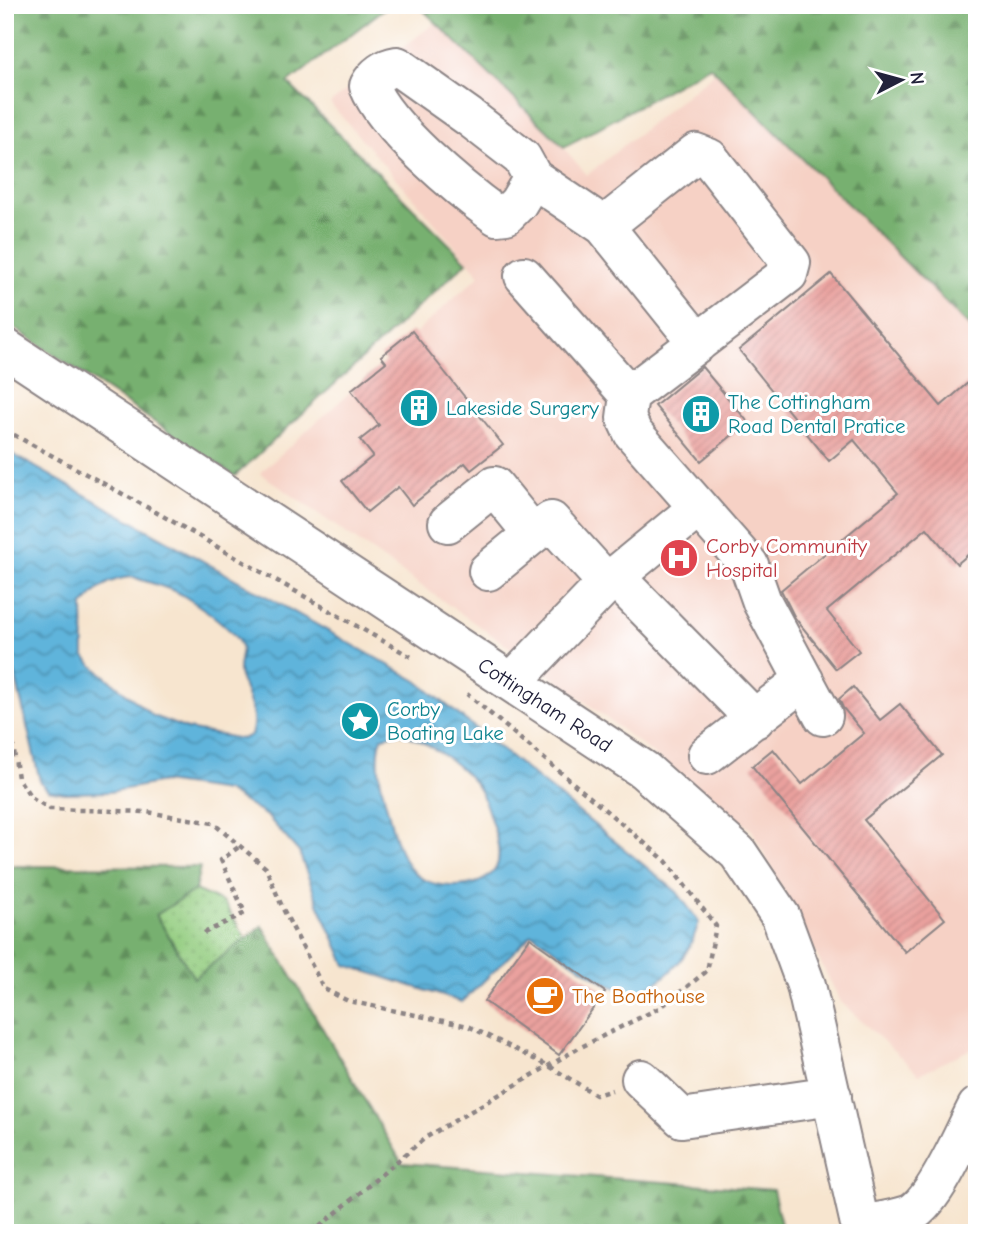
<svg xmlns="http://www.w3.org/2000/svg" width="982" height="1238" font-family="'Comic Neue',sans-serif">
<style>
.built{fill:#f6d1c5}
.grass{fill:url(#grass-dots);stroke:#5b785e;stroke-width:2}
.forest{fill:url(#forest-firs);stroke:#4c6955;stroke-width:2}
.water{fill:url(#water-waves);stroke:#406b8b;stroke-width:2;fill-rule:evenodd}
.building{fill:url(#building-hatch)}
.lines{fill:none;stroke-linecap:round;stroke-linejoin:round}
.minor-casing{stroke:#8c8485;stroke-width:42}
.path{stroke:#8c8485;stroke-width:4.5;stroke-dasharray:5 5;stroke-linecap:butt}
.minor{stroke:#fff;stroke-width:38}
.labels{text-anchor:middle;stroke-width:6;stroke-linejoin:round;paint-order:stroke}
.culture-label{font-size:21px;fill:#0d838f;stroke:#fff;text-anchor:start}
.health-label{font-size:21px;fill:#be3a42;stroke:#fff;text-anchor:start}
.street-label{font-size:21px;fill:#22223b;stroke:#fff}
.food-label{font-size:21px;fill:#c56008;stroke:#fff;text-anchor:start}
</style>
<defs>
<pattern id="grass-dots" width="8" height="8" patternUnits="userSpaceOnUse" patternTransform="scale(1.75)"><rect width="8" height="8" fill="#94cd81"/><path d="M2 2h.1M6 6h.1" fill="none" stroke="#7fb070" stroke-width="1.8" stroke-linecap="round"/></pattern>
<pattern id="forest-firs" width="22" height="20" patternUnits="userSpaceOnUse" patternTransform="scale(1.75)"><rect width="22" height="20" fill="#77b06f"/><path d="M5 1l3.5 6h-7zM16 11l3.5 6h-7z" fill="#618f5c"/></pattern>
<pattern id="water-waves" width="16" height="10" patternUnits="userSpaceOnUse" patternTransform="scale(1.75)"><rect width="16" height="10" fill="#5fb4db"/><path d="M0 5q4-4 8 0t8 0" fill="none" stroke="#4e92b3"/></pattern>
<pattern id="building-hatch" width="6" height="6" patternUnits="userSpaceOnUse" patternTransform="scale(1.75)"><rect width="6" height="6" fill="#eaa19e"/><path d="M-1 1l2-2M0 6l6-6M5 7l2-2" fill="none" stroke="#c88a89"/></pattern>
</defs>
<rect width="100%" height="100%" fill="#fff"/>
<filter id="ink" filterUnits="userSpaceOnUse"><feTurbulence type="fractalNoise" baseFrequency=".0143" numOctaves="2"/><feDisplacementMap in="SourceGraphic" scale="14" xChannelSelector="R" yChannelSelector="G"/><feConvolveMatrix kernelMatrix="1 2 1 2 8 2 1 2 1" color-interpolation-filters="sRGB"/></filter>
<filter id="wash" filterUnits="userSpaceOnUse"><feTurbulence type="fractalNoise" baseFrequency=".00686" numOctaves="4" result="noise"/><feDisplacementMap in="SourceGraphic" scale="28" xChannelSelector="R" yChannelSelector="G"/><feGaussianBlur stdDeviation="1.57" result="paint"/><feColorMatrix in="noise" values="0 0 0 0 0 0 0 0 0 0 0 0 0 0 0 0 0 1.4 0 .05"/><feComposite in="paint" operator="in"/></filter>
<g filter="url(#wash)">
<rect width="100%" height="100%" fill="#f7e5cf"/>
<path class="built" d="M448,13L587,175L746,47L977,318V1046L919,1074L841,1002L752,830L562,684L260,473L480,275L330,103Z"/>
<path class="grass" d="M195,890L224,903L246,939L194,979L156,915Z"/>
<path class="forest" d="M5,5H389L288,83L467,262L235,476L5,322Z
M418,5H977V334L710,66L564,147Z
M5,866L200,867L195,890L156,915L194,978L262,926L402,1163L773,1190L783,1233H5Z"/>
<path class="water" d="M5,450L417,681L677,892L699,922C692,945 683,961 665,976C656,983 642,993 631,992C608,991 554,947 532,934L462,1002L346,965L318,903L299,852L268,817L226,791L163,782L109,792L65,793L48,790L40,781L13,666L5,647ZM133,577C149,583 169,587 184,596C200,606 233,628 241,646C244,654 236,664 240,677C247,695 258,716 251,735L242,739L187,729L153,716L91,664L84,655L83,606C97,588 110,578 133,577ZM399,733C426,740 455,761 474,782C484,794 488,812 493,826C497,838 502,855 496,868C484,889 442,890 423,879C406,869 398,849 393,831C386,800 372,767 382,737Z"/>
<g id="blocks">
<path class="building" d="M831,274L941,406L977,375V547L957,564L927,528L827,611L859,651L836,669L795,618L781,590L898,493L854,440L829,461L739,350Z
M412,331L503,445L471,470L465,463L412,505L398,487L367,512L342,481L373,456L360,440L379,425L351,390L386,362L381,356Z
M702,367L748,422L701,461L655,406Z
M853,687L880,720L900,704L942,755L864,820L945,919L905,952L752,766L773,749L802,784L864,733L843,708L839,699Z
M530,938L605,992L559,1055L484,1001Z"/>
</g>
</g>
<g filter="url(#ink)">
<use href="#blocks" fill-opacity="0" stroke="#8c8485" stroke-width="2"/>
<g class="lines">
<g class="minor-casing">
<path id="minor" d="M533,178L518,203L506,215L497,216C461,190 385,127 369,86C375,75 385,68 397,66L469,117L522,158L533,178L604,226
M524,276L629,395
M698,343L604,226L696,153L709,158L791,263L788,274L629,395L626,418L633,433L749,565L762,602L823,716
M5,348L644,770L738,853L781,917L806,985L862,1233
M448,523L494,486L533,534L551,521L607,583
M488,571L533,534
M615,577L755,719
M512,682L607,583L698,508
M707,755L804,680
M641,1079L682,1118L832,1096
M860,1225C875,1222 893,1220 908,1215C935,1204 963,1133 977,1107"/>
</g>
<path class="path" d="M5,430L154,511L413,658
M5,693L18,778L31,797L50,809L147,812L213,823L266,868L283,909L324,989L348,1001L468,1026L549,1066L596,1095L612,1090
M204,933L245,913L221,860L240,846
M312,1233L425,1138L579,1048L661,1007L707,971L716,926L666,861L467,694"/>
<use href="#minor" class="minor"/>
</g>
</g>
<defs>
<g id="building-disc" transform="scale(2.0125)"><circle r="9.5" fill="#0f9aa8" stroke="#fff"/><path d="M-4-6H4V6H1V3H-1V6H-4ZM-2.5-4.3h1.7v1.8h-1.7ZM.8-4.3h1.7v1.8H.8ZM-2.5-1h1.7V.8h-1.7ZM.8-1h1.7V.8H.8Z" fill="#fff"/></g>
<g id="hospital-disc" transform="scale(2.0125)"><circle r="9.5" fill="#e0444e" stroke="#fff"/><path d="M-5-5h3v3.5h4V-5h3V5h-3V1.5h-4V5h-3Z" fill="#fff"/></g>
<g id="sight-disc" transform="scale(2.0125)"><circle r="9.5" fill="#0f9aa8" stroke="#fff"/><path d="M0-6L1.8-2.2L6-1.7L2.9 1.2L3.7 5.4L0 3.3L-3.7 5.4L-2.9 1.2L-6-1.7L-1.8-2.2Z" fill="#fff"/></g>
<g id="cafe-disc" transform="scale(2.0125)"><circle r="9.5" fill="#e8710a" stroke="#fff"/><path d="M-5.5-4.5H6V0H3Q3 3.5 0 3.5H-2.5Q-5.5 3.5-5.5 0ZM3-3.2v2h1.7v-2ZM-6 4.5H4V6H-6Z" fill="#fff"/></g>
</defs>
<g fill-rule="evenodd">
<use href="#building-disc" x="419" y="408"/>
<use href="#building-disc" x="701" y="414"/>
<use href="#hospital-disc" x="679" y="558"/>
<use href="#sight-disc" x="360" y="721"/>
<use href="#cafe-disc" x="545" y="996"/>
</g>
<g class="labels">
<g class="culture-label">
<text x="728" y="409">The Cottingham<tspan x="728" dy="24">Road Dental Pratice</tspan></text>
<text x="446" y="415">Lakeside Surgery</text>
<text x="387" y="716">Corby<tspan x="387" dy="24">Boating Lake</tspan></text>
</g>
<g class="health-label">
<text x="706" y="553">Corby Community<tspan x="706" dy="24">Hospital</tspan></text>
</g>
<g class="street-label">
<text transform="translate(545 705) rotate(33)" y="7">Cottingham Road</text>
</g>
<g class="food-label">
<text x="572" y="1003">The Boathouse</text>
</g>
</g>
<rect width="982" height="1238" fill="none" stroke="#fff" stroke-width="28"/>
<g transform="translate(901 80) rotate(84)" stroke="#ffffff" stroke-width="5" paint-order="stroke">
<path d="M0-5L12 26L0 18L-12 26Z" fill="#22223b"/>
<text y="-10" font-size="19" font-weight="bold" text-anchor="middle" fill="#22223b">N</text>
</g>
</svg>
